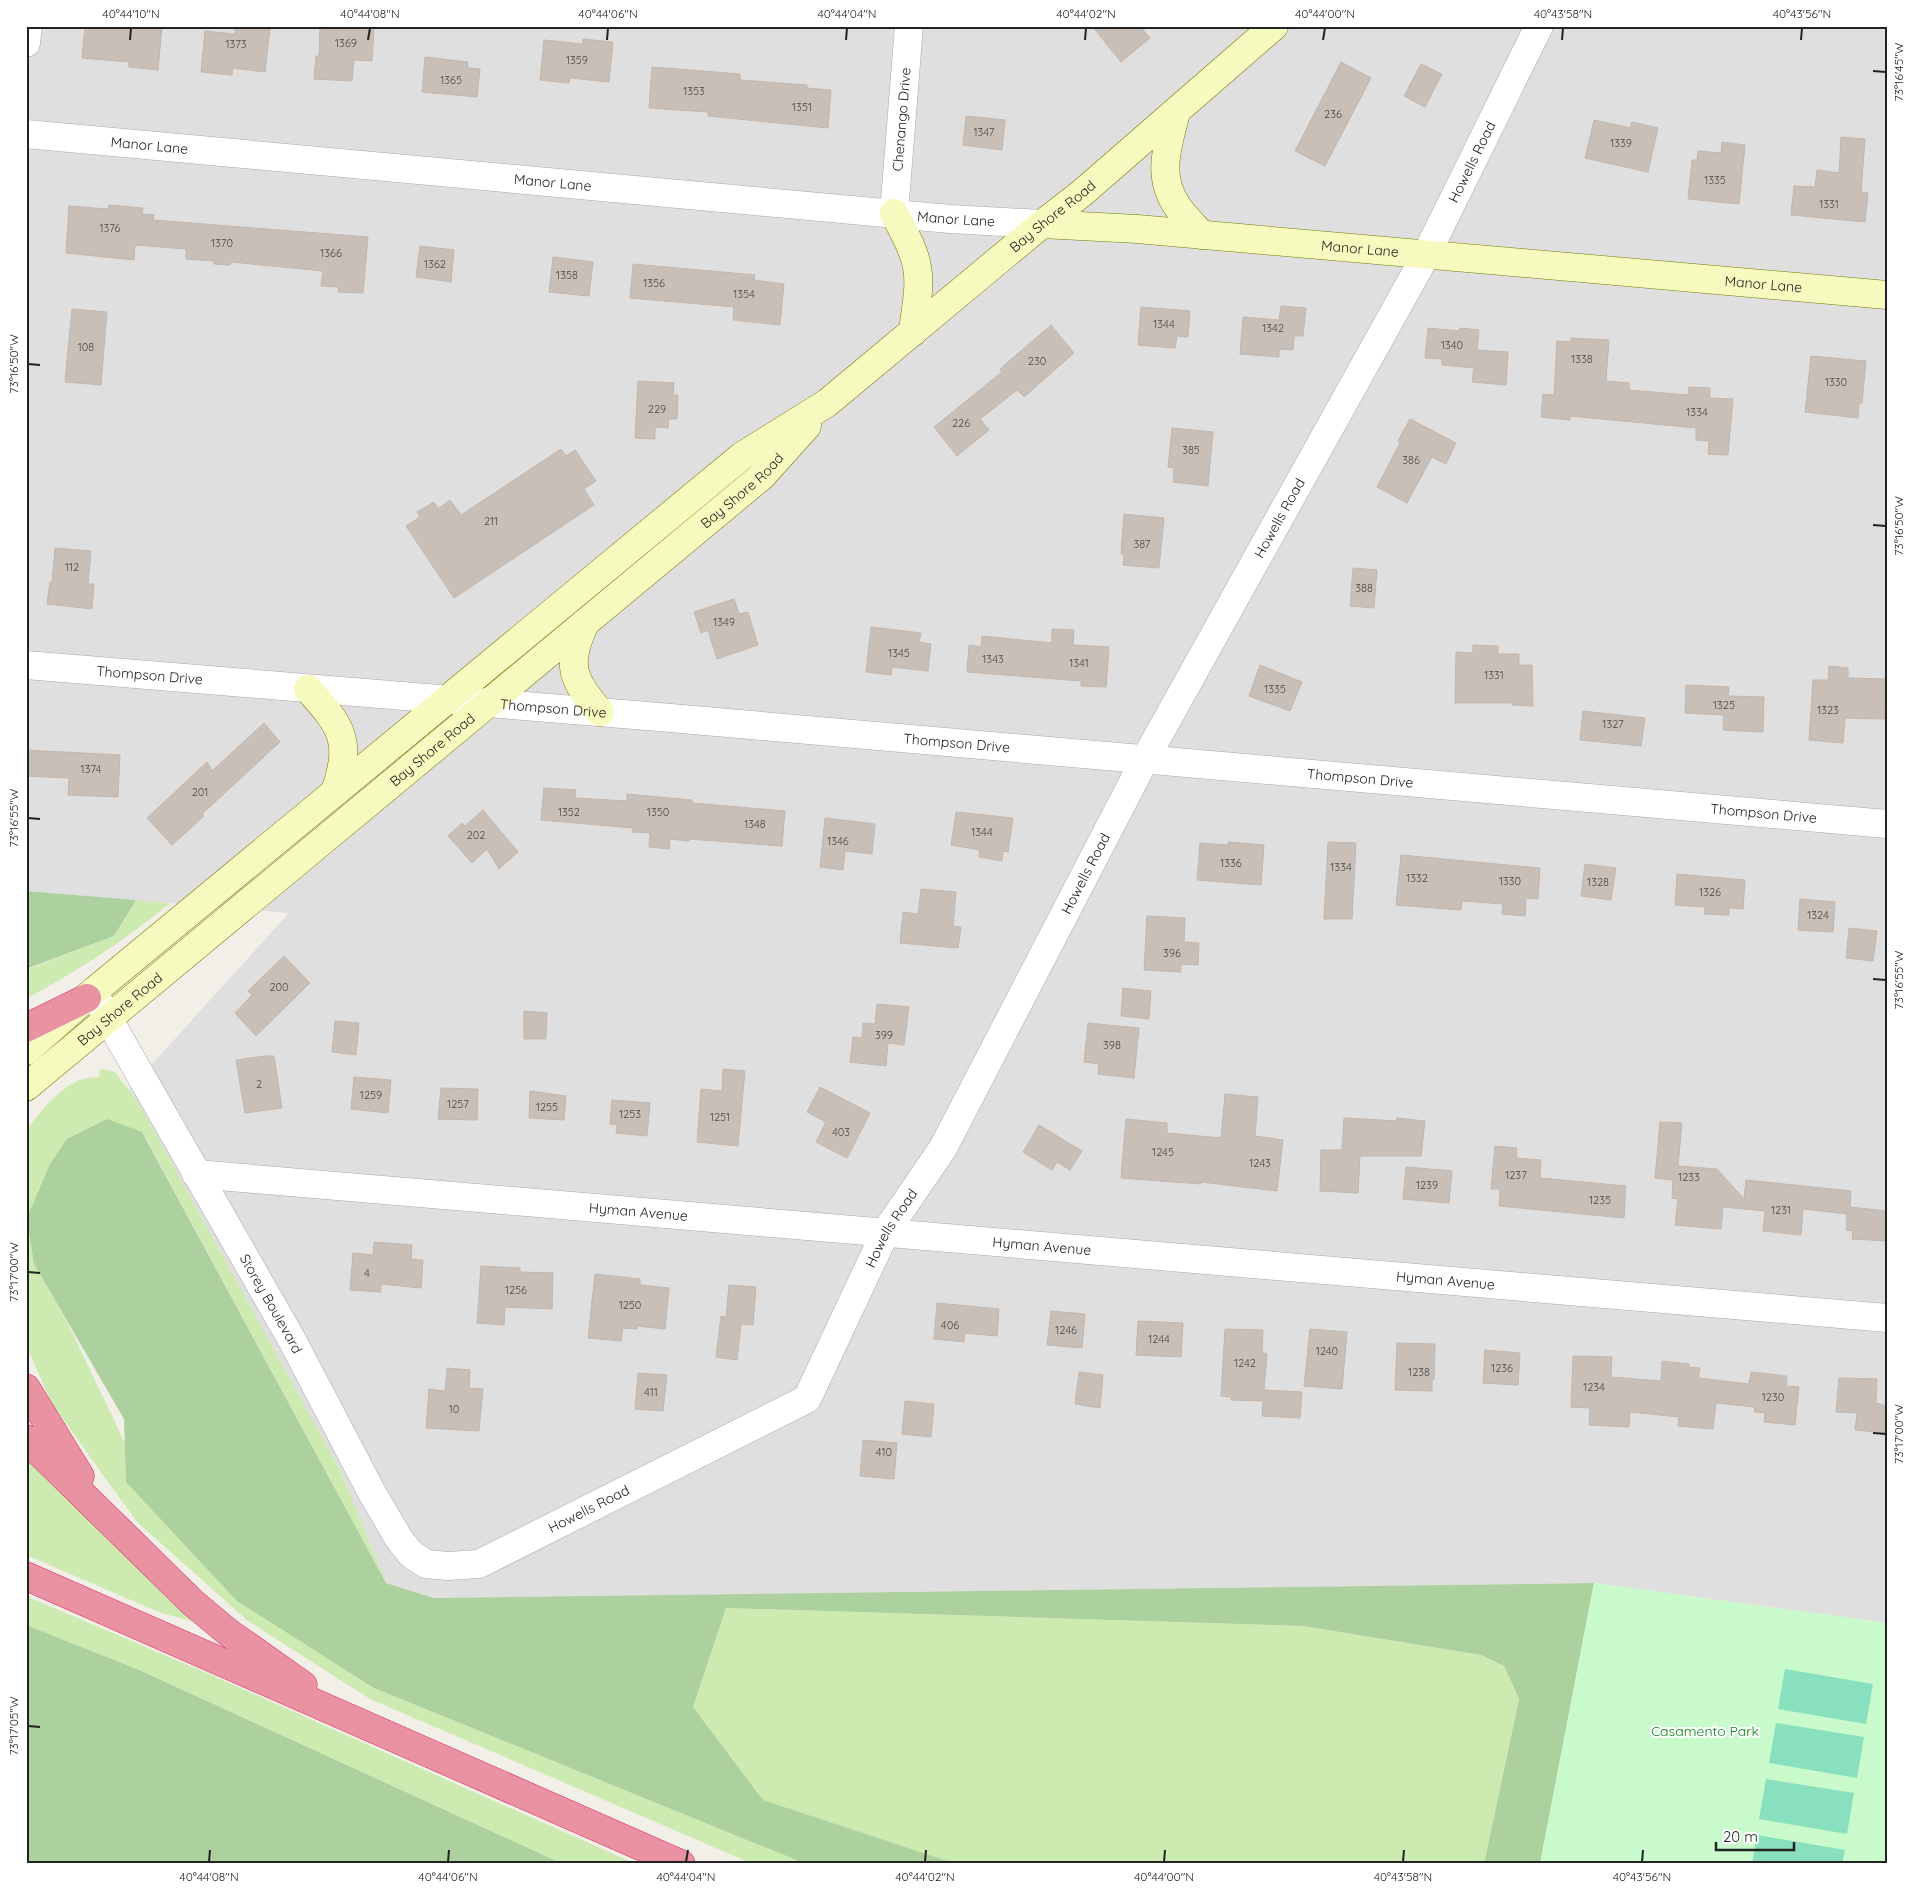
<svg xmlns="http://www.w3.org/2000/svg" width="1913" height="1890" font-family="Quicksand,sans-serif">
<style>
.residential{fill:#e0dfdf}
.grass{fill:#cdebb0}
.forest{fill:#add19e}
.park{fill:#c8facc}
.pitch{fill:#88e0be}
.building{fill:#c7bfb8;stroke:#c4b6ab}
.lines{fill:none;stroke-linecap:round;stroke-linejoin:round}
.street-casing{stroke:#a9a9a9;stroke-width:29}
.secondary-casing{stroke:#707d05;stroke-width:29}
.highway-casing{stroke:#dc2a67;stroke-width:29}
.street{stroke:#fff;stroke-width:28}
.secondary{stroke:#f7fabf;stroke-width:28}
.highway{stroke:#e892a2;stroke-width:28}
.ticks{fill:none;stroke:#222;stroke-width:2}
.labels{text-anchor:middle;stroke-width:4;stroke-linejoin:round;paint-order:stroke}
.number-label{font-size:11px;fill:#4b4948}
.street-label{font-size:14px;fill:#222;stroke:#fff}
.park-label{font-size:14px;fill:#0c8416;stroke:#fff}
.neatline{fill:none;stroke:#222;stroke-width:2}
.ticks-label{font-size:12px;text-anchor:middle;fill:#222}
</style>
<rect width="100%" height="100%" fill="#f2efe9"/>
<path class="residential" d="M26,26H1887V1623L1594,1583L434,1598L386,1583L123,1096L289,913L26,891Z"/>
<path class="grass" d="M136,900L170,903C126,940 77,971 26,999V970L114,936Z
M100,1069L115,1072L139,1104L340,1470L386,1583L143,1132L34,1264L68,1324L125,1443L126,1482L374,1688L806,1864H753L370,1699L248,1621L137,1522L52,1404L26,1345V1132C37,1114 63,1084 83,1079C88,1077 94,1078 99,1077Z
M26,1453L195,1622L161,1613L26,1555Z
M26,1596L202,1671L636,1864H563L137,1669L26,1625Z
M726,1608L1303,1626L1481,1655L1504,1666L1519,1699L1484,1864H957L763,1800L693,1707Z"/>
<path class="forest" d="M26,891L136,900L114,936L26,969Z
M107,1119L142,1132L386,1583L434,1598L1594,1583L1540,1864H1484L1519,1699L1504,1666L1481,1655L1303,1626L726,1608L693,1707L763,1800L957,1864H806L374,1688L237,1601L126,1482L124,1419L34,1264L27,1218L50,1164L67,1139Z
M26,1625L137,1669L563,1864H26Z"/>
<path class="park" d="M1594,1583L1887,1623V1864H1540Z"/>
<path class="pitch" d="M1785,1669L1873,1684L1866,1724L1778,1709Z
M1776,1723L1864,1737L1857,1778L1769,1763Z
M1766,1779L1854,1793L1847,1834L1759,1819Z
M1757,1835L1845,1850L1842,1864H1752Z"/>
<path class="building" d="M85,26H162L158,70L129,67V62L82,58Z
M235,26L270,29L265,72L233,68L232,75L201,72L205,31L235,34Z
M320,26H362V30H374L372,61L354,60L352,81L314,79L316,56H319Z
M1092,26H1140L1150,38L1121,62Z
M583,39L613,42L609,82L570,78L569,83L540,80L544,40L583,44Z
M425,57L468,62V68L480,69L477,97L422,92Z
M1341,62L1371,78L1325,166L1295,151Z
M1421,64L1442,74L1425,107L1404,96Z
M652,67L740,74V80L807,85V88L831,90L828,128L708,116V112L649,108Z
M966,116L1005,120L1002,150L963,145Z
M1594,120L1630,128L1632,122L1658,128L1648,172L1585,158Z
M1841,137L1865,139L1861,192L1868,193L1865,222L1791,215L1794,186L1815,187L1817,170L1839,173Z
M1722,142L1745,145L1739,204L1688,199L1692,160H1697L1698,151L1721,153Z
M109,205L143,208L142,214L154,215L153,220L368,237L363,293L338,292L339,287L321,286L323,271L231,262L230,265L214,264V261L186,259V249L135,245L134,260L66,253L69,206L108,209Z
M420,246L454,250L451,282L416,277Z
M553,257L593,262L589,296L549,292Z
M633,264L755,275L754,280L784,284L780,325L733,320L734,307L630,298Z
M1281,306L1306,308L1303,336H1294L1293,350L1279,349V357L1240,354L1243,317L1279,320Z
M1141,307L1190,311L1188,337L1177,336L1175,348L1138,345Z
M72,309L107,312L101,385L65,382Z
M1051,325L1074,353L1024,397L1017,390L980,419L989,430L957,456L934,427L1002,372L1000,369Z
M1428,328L1459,331L1460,328L1479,330L1477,350L1508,352L1506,385L1472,382L1474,368L1442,365V359L1425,358Z
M1571,338L1609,340L1606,381L1629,383V390L1688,395L1689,387L1710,388V398L1733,399L1728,455L1708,454L1709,441L1696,440V428L1570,416V420L1541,417L1543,394L1554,395L1557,341L1571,342Z
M1811,356L1866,361L1862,403H1859L1858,418L1805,412Z
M638,381L674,383L673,395H678L677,419H669L668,428L655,427V439L635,438Z
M1410,419L1456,443L1446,464L1432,457L1407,503L1377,487L1400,443L1398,441Z
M1172,428L1213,432L1208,486L1173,482L1174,468L1168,467Z
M561,449L566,456L575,450L596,481L584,489L594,505L454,598L406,526L420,517L417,512L434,502L438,509L450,500L461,515Z
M1124,514L1164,518L1159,568L1123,565L1124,554H1121Z
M55,548L91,551L88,584H94L92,609L47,604L50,582H52Z
M1353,568L1377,570L1374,608L1350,606Z
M734,599L739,614L748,612L758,645L717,659L708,630L701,633L694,612Z
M871,627L921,633L919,642L931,644L928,671L892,667L891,675L866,672Z
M1052,629L1074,630L1073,645L1109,647L1106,687L1081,686V681L967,672L969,645L981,647L982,636L1052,643Z
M1473,645L1498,646V654H1519V665H1532L1533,706L1512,705V703H1455L1456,652L1473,653Z
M1260,665L1302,682L1290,711L1249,696Z
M1829,666L1848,668V678L1886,679L1885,719L1845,718L1843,743L1809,740L1813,680H1828Z
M1686,685L1729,687L1728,696L1764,697L1763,732L1723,730L1724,715L1685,713Z
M1583,711L1645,718L1641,746L1580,740Z
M264,723L280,742L202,814L204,816L172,845L147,818L207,762L212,771Z
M26,750L120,755L118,797L68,795L69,778L26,776Z
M544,788L576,790L575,798L627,801V794L692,800V803L785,811L782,846L689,839V841L670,839L669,849L649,847L650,833L632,832L633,828L541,820Z
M483,810L518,852L499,869L487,849L472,863L448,836L462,823L465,826Z
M956,812L1013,818L1008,852L1003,851L1002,861L979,857L980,850L951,845Z
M825,818L875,824L872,854L845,851L843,870L820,867Z
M1228,842L1264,845L1261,885L1197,880L1200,843L1228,845Z
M1328,842L1356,843L1352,919H1324Z
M1401,855L1540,868L1538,899L1526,898L1525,916L1502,914L1503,904L1462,901L1461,910L1396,905Z
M1585,864L1616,868L1611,900L1581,896Z
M1677,874L1745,880L1743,909L1729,908V915L1704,914L1705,907L1675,905Z
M921,889L956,892L953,926L961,927L958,948L900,943L903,912L918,914Z
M1800,899L1835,902L1833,932L1798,930Z
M1147,916L1185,918L1184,942L1199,943L1198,965L1181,964V972L1144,970Z
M1849,928L1877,931L1873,961L1846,958Z
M284,956L310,983L256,1036L235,1013L252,995L248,991Z
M1123,988L1151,991L1149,1019L1121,1016Z
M877,1004L909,1007L904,1045L888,1043L886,1066L850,1062L853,1037L862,1038L863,1023L875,1024Z
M524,1011L547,1013L546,1039H524Z
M335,1021L359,1023L356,1055L332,1052Z
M1088,1023L1139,1028L1134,1078L1098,1074L1099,1064L1084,1062Z
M265,1056H274L282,1108L245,1113L236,1060Z
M723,1069L745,1071L738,1146L697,1142L701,1089L722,1091Z
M354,1077L391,1080L388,1113L351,1109Z
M820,1087L870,1113L847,1158L816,1142L826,1122L807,1112Z
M441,1088L478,1089L477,1120L438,1119Z
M530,1091L566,1096L564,1120L529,1118Z
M1225,1094L1258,1097L1255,1136L1283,1140L1277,1191L1201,1182V1184L1121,1178L1126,1119L1167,1123V1133L1221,1138Z
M612,1100L650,1103L647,1136L616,1133L617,1125L610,1124Z
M1344,1118L1397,1121V1118L1425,1121L1421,1156H1360L1358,1193L1320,1191L1321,1150H1342Z
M1660,1122L1682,1123L1678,1166L1717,1169L1744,1199L1746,1180L1851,1191L1850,1207L1887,1211V1241L1852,1239L1853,1231L1846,1230L1847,1214L1803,1209L1801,1235L1763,1231L1765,1211L1723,1207L1721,1229L1675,1225L1678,1199L1672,1198L1673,1180L1655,1178Z
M1039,1125L1082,1151L1070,1170L1057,1162L1052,1170L1023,1152Z
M1495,1146L1517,1148L1516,1158L1541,1160L1540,1178L1626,1186L1624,1218L1499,1206L1500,1189H1491Z
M1406,1167L1452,1171L1449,1203L1403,1199Z
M374,1242L412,1245L411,1259L423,1260L421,1288L381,1284V1292L350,1290L353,1253L373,1255Z
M481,1266L520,1268V1272L553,1273L552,1309L505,1307L504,1325L477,1323Z
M595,1274L640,1279V1285L669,1288L665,1329L637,1326V1329L623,1328L621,1341L588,1338Z
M729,1285L756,1287L753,1325L741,1324L737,1360L716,1357L721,1316L726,1317Z
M937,1303L999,1309L997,1336L965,1333L964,1342L934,1339Z
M1051,1311L1085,1314L1082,1348L1047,1345Z
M1138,1321L1183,1323L1181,1357L1136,1355Z
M1225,1329L1263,1330L1262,1352L1267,1354L1264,1390L1302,1392L1300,1418L1262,1416L1263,1401L1231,1400V1397L1221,1396Z
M1310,1329L1347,1332L1342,1389L1304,1386Z
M1397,1343L1435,1344L1434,1380H1432V1391L1395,1390Z
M1485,1350L1520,1353L1518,1385L1483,1383Z
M1573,1356L1612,1357L1611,1377L1661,1381L1662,1361L1689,1364V1367L1700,1368L1698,1378L1749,1384L1751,1372L1787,1376L1786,1386L1799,1387L1795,1425L1764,1422L1765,1413L1754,1412L1755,1407L1716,1403L1713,1429L1678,1426L1679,1417L1630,1412L1629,1427L1589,1425L1590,1408L1571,1407Z
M447,1368L470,1370L469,1388L483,1389L479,1431L426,1428L429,1389L445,1391Z
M1079,1372L1103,1375L1100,1408L1075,1404Z
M638,1373L667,1375L663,1411L635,1409Z
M1839,1378L1877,1379L1876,1403L1887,1406V1433L1855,1430L1857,1413L1836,1412Z
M905,1401L934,1404L931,1437L902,1434Z
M863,1440L897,1443L894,1479L860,1476Z"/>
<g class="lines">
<g class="street-casing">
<g id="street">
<path d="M26,43L28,26"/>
<path id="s1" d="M26,134L950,219L1042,224"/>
<path id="s2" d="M894,213L909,26"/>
<path id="s3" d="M26,665L659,717L1887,824"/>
<path id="s4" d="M93,992L292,1340L371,1491L399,1539L411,1554L426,1564L448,1566L479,1564L807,1399L885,1233L943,1148L1144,761L1426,255L1539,26"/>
<path id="s5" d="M196,1174L1887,1318"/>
</g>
</g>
<g class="secondary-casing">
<g id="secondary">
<path d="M1176,112C1168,146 1156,174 1177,206C1184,216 1194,226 1202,235"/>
<path d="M894,213C902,230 914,248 917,267C921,288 915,311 913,332"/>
<path id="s6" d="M1042,224L1137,229L1887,295"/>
<path d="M585,623C566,664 571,679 600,712"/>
<path d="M308,689C343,728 352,741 335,792"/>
<path id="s7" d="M26,1051L93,992L742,456L827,403L1042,224L1082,193L1274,26"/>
<path id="s8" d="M26,1087L762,476L807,426"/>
</g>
</g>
<g class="highway-casing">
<path id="highway" d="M26,1028L87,998
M26,1388L80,1476
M26,1439L192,1602L229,1633L303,1685
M26,1576L681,1864"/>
</g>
<use href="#street" class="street"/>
<use href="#secondary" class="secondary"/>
<use href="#highway" class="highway"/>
</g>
<path class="ticks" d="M130,40L131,28M368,40L370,28M607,40L608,28M846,40L847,28M1085,40L1086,28M1323,40L1325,28M1562,40L1563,28M1801,40L1802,28M1873,71L1886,72M28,364L40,365M1873,525L1886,526M28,818L40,819M1873,979L1886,980M28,1272L40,1273M1873,1433L1886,1434M28,1726L40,1727M209,1862L210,1850M448,1862L449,1850M686,1862L688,1850M925,1862L926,1850M1164,1862L1165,1850M1403,1862L1404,1850M1642,1862L1643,1850"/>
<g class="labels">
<g class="number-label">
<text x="346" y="47">1369</text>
<text x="236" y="48">1373</text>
<text x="577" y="64">1359</text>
<text x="451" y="84">1365</text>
<text x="694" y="95">1353</text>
<text x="802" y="111">1351</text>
<text x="1333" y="118">236</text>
<text x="984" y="136">1347</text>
<text x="1621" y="147">1339</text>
<text x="1715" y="184">1335</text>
<text x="1829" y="208">1331</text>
<text x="110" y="232">1376</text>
<text x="222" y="247">1370</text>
<text x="331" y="257">1366</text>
<text x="435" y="268">1362</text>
<text x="567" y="279">1358</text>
<text x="654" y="287">1356</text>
<text x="744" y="298">1354</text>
<text x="1164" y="328">1344</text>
<text x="1273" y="332">1342</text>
<text x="1452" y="349">1340</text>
<text x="86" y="351">108</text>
<text x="1582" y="363">1338</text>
<text x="1037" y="365">230</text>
<text x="1836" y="386">1330</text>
<text x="657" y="413">229</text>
<text x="1697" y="416">1334</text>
<text x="961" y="427">226</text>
<text x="1191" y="454">385</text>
<text x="1411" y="464">386</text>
<text x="491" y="525">211</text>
<text x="1142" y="548">387</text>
<text x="72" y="571">112</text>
<text x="1364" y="592">388</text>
<text x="724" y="626">1349</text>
<text x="899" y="657">1345</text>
<text x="993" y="663">1343</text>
<text x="1079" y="667">1341</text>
<text x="1494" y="679">1331</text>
<text x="1275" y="693">1335</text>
<text x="1724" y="709">1325</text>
<text x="1828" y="714">1323</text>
<text x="1613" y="728">1327</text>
<text x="91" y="773">1374</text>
<text x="200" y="796">201</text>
<text x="569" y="816">1352</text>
<text x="658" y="816">1350</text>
<text x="755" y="828">1348</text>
<text x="982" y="836">1344</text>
<text x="476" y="839">202</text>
<text x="838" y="845">1346</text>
<text x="1231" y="867">1336</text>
<text x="1341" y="871">1334</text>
<text x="1417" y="882">1332</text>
<text x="1510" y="885">1330</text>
<text x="1598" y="886">1328</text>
<text x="1710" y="896">1326</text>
<text x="1818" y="919">1324</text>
<text x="1172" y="957">396</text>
<text x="279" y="991">200</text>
<text x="884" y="1039">399</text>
<text x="1112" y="1049">398</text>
<text x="259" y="1088">2</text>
<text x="371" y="1099">1259</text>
<text x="458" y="1108">1257</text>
<text x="547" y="1111">1255</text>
<text x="630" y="1118">1253</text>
<text x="720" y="1121">1251</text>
<text x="841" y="1136">403</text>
<text x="1163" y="1156">1245</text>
<text x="1260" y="1167">1243</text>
<text x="1516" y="1179">1237</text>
<text x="1689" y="1181">1233</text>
<text x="1427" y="1189">1239</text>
<text x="1600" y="1204">1235</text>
<text x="1781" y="1214">1231</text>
<text x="367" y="1277">4</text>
<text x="516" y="1294">1256</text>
<text x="630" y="1309">1250</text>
<text x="950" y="1329">406</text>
<text x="1066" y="1334">1246</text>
<text x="1159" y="1343">1244</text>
<text x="1327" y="1355">1240</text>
<text x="1245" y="1367">1242</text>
<text x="1502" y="1372">1236</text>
<text x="1419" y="1376">1238</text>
<text x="1594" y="1391">1234</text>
<text x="651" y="1396">411</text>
<text x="1773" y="1401">1230</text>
<text x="454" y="1413">10</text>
<text x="884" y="1456">410</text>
</g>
<g class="street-label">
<text dy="5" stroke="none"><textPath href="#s2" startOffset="94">Chenango Drive</textPath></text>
<text dy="5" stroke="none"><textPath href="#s1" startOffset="124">Manor Lane</textPath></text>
<text dy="5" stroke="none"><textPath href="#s4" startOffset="2490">Howells Road</textPath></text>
<text dy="5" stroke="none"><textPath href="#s1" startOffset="529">Manor Lane</textPath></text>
<text dy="5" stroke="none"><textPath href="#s7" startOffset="1324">Bay Shore Road</textPath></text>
<text dy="5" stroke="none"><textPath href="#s1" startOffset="934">Manor Lane</textPath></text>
<text dy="5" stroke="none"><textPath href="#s6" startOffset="319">Manor Lane</textPath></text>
<text dy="5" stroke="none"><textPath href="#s6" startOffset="724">Manor Lane</textPath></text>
<text dy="5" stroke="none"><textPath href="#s8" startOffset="932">Bay Shore Road</textPath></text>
<text dy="5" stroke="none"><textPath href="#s4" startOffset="2085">Howells Road</textPath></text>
<text dy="5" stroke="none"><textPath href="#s3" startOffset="124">Thompson Drive</textPath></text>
<text dy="5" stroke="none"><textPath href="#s3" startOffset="529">Thompson Drive</textPath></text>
<text dy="5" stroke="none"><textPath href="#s3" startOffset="934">Thompson Drive</textPath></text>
<text dy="5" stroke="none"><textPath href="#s8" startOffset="528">Bay Shore Road</textPath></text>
<text dy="5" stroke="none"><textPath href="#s3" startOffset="1339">Thompson Drive</textPath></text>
<text dy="5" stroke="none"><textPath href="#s3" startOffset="1744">Thompson Drive</textPath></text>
<text dy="5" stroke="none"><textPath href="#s4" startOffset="1680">Howells Road</textPath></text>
<text dy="5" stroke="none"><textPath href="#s8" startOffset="122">Bay Shore Road</textPath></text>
<text dy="5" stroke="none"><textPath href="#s5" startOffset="444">Hyman Avenue</textPath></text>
<text dy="5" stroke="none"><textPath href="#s4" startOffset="1275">Howells Road</textPath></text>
<text dy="5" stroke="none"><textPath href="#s5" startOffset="849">Hyman Avenue</textPath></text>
<text dy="5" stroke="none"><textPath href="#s5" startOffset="1254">Hyman Avenue</textPath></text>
<text dy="5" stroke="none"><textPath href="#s4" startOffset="359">Storey Boulevard</textPath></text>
<text dy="5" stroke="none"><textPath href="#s4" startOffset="840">Howells Road</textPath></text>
</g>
<g class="park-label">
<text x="1705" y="1736">Casamento Park</text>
</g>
</g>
<rect width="1913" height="1890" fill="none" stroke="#ffffff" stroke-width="55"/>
<path d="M1716 1842v8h78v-8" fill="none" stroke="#222222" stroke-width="2.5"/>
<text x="1723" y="1842" font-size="15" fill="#222222" stroke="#ffffff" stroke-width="4" paint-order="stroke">20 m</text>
<rect x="28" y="28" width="1858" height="1834" class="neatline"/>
<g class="ticks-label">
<text x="131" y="18">40°44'10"N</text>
<text x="370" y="18">40°44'08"N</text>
<text x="608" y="18">40°44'06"N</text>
<text x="847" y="18">40°44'04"N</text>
<text x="1086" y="18">40°44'02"N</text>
<text x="1325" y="18">40°44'00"N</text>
<text x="1563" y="18">40°43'58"N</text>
<text x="1802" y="18">40°43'56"N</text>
<text transform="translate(1899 72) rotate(-90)" y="4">73°16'45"W</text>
<text transform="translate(14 364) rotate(-90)" y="4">73°16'50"W</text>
<text transform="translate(1899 526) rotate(-90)" y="4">73°16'50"W</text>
<text transform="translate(14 818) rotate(-90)" y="4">73°16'55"W</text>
<text transform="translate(1899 980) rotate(-90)" y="4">73°16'55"W</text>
<text transform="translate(14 1272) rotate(-90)" y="4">73°17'00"W</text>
<text transform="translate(1899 1434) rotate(-90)" y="4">73°17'00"W</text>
<text transform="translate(14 1726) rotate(-90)" y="4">73°17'05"W</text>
<text x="209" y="1881">40°44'08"N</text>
<text x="448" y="1881">40°44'06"N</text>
<text x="686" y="1881">40°44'04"N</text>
<text x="925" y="1881">40°44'02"N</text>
<text x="1164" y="1881">40°44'00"N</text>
<text x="1403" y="1881">40°43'58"N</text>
<text x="1642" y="1881">40°43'56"N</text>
</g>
</svg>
